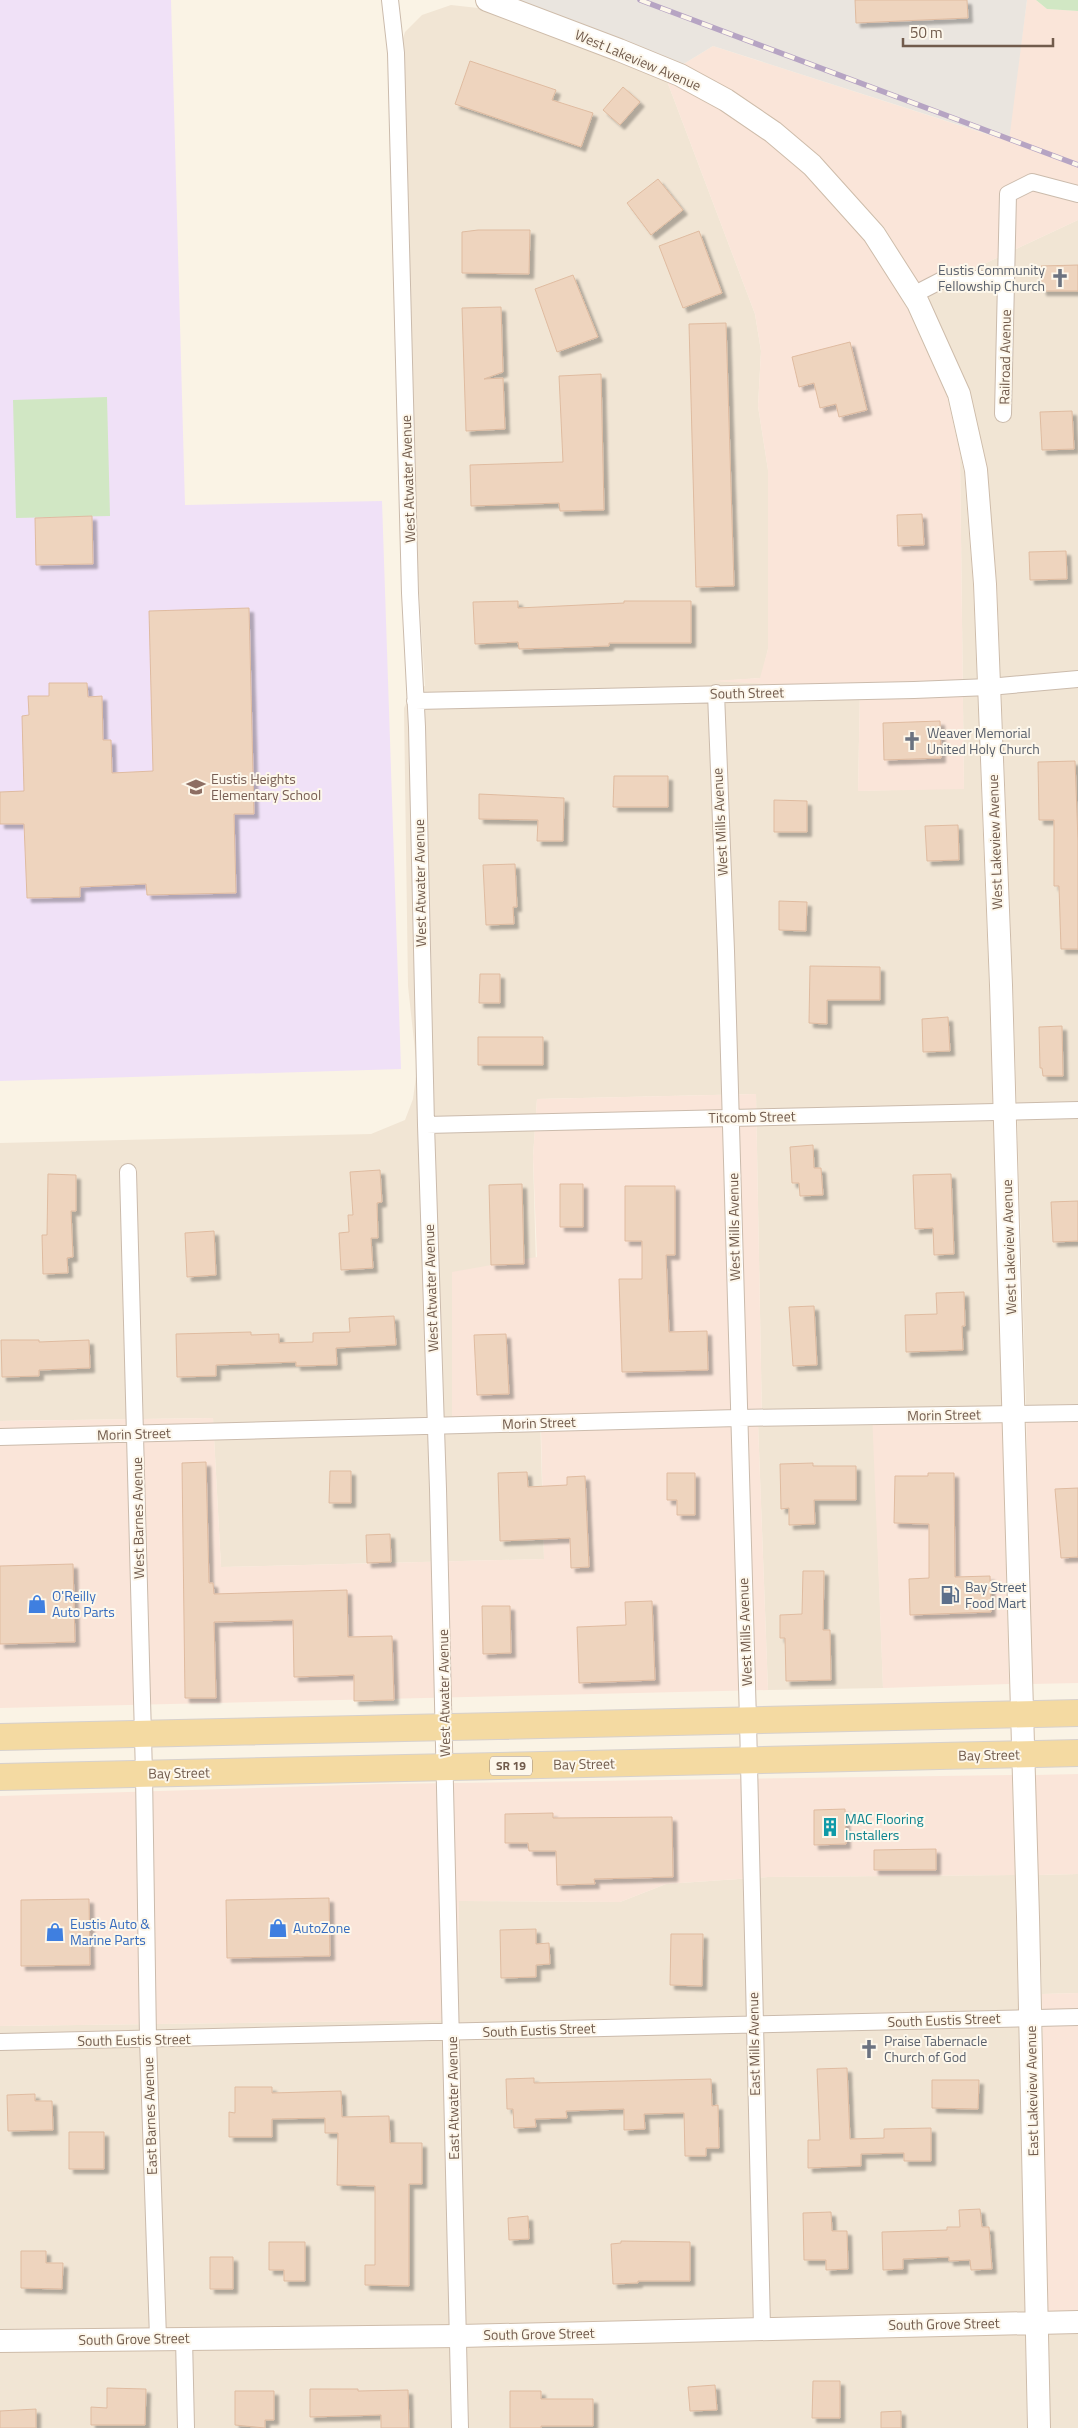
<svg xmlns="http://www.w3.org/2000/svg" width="1078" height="2428" font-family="'Titillium Web',sans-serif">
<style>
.residential{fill:#f1e5d4}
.commercial{fill:#fae5d9}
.industrial{fill:#eae5df}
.education{fill:#f0e1f7}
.green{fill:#d1e7c4}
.building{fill:#eed4be;stroke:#dfbba0;filter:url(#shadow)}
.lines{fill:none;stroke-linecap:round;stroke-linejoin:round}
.street-casing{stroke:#cbbbac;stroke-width:18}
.secondary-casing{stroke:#cebcaa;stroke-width:24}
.primary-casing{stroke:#d7d1cd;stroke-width:28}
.street{stroke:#fff;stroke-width:16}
.secondary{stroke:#fff;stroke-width:22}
.primary{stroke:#f4daa2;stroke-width:26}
.rail-casing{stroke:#b6a4c3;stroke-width:5.5}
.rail{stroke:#fdf7eb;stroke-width:4;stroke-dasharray:11;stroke-linecap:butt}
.labels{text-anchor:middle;stroke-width:4;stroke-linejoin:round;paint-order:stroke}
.shield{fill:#fdf7eb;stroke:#9b8a7c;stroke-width:1}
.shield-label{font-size:12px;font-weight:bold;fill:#715b4c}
.street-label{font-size:14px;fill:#715b4c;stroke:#fdf7eb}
.worship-label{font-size:14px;fill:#5b616d;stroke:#fdf7eb;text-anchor:start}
.education-label{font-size:14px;fill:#785e54;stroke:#fdf7eb;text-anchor:start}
.service-label{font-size:14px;fill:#4e5e75;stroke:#fdf7eb;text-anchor:start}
.shop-label{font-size:14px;fill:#366cbe;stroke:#fdf7eb;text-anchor:start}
.culture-label{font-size:14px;fill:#0d838f;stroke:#fdf7eb;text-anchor:start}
</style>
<defs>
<filter id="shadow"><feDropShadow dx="4.5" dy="4.5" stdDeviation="1" flood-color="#0004"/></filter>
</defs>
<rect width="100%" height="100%" fill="#faf3e5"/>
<path class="residential" d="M451,5L478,8L667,81L755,314L761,351L758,406L768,470V649L761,678L719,681L860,689L858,791L964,788L960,453L964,472L973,585L989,986L1002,1407L873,1412L883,1688L768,1690L758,1423L762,1422L756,1094L537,1099L533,1157L544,1559L221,1567L213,1418L0,1421V1143L371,1134L405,1120L413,1099L417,1069L408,986L404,708L412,691L425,686L405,372L397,58L405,32L422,15Z
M1078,220V1404L1026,1406L1013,985L997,584L987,469L969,390L924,292Z
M1078,1874V1993L1042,1994L1038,1875Z
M1015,1875L1025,2312L460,2325L0,2330V2026L457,2020L459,1901L620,1902L666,1884L768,1877Z
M1078,2332V2428H1050L1048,2333Z
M1025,2333L1027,2428H0V2351Z"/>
<path class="commercial" d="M1027,0H1036L1047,9L1078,11V220L924,292L884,227L820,158L682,65L713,46L1008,141Z
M667,81L719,108L765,139L803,172L865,239L907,308L947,396L960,453L964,789L858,791L860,689L711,681L760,678L768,649V470L758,406L761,351L755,314Z
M756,1094L762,1422L758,1423L768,1690L0,1708V1421L213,1418L221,1567L544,1559L541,1428L452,1425V1272L537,1257L533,1157L537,1099Z
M1078,1404V1683L1032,1684L1026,1406Z
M1002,1407L1009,1684L883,1688L872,1411Z
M1078,1774V1874L1038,1875L1035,1775Z
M1012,1775L1015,1875L768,1877L666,1884L620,1902L459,1901L457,2020L0,2026V1796L379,1784Z
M1078,1993V2311L1048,2312L1042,1994Z"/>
<path class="industrial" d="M516,0H1027L1009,141L713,46L682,65Z"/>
<path class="education" d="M0,0H171L185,505L382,501L401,1069L0,1081Z"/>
<path class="green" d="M1036,0H1078V11L1047,9Z
M107,397L110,516L16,518L13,400Z"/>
<path class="building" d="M855,0H967L968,18L856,23Z
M470,61L556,90L552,100L593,113L581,147L455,104Z
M623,87L640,102L620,125L603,110Z
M658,179L683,210L651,235L627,203Z
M478,230H530L529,274L462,273V232Z
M699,231L722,293L683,308L659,246Z
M1078,265V291H1042L1041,266Z
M573,275L598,337L557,352L535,289Z
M501,307L503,372L484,379L503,378L505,429L466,431L462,308Z
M726,323L734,586L696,587L689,324Z
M850,342L867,410L839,417L836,404L820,408L814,383L799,387L792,357Z
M601,374L604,510L560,511L559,503L471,506L470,465L563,462L559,376Z
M1072,411L1074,449L1042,450L1040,412Z
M922,514L924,545L898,546L897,515Z
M92,516L93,564L36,565L35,518Z
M1066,551L1067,579L1030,580L1029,552Z
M518,601V608L624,603V601H691V643H609V646L519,649L518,642L475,644L473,602Z
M249,608L254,814H234L236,893L147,895L146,884L80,887V897L27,898L24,824H0V792L24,791L22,716L29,715L28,696H49V683H87L88,697L102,696L103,740H111L112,773L153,771L149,611Z
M940,721L941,758L884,760L883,723Z
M1075,761L1078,841V949H1061L1059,886H1054V820H1039L1038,762Z
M614,776H668V807H613Z
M479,794L564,798L563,841H537L538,820L479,819Z
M774,800L807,801V832H774Z
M958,825L959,860L927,861L925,826Z
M515,864L517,907H513L514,924L486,925L483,865Z
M779,901L807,902L806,931L779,930Z
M810,966L880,967V1000H827V1024L809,1023Z
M480,974H500V1003H479Z
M948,1017L950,1051L923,1052L922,1019Z
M1062,1026L1063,1076H1043L1042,1068H1040L1039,1027Z
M478,1037H543V1065H478Z
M813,1145L814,1168H821L823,1195L800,1196L799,1183H792L790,1147Z
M380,1170L382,1202L377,1203L378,1238H371L373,1268L341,1270L339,1233L349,1232L348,1215H353L350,1172Z
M48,1174L76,1175V1211H71L73,1257L67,1258L68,1273L43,1274L42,1235H47Z
M951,1174L954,1254L934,1255L933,1228L915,1229L913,1175Z
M522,1184L524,1264L491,1265L489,1185Z
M560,1184H583V1227H560Z
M625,1186H675V1255H666L669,1332L707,1331L708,1370L622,1372L619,1279H642V1241H625Z
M1078,1201V1241L1053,1242L1051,1202Z
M214,1231L216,1275L187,1277L185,1233Z
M964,1292L965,1326H962L963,1350L906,1352L905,1315L937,1314L936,1293Z
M814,1306L817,1365L793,1366L789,1307Z
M394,1316L396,1345L336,1348L337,1365L296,1366V1362L216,1365V1376L177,1377L176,1334L251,1332V1335L279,1334V1343L313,1342V1333L350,1332L349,1318Z
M506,1334L509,1394L477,1395L474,1335Z
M1,1340H39V1342L89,1340L90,1368L39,1370V1376L2,1377Z
M206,1462L209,1583H213L214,1594L347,1590L348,1637L392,1636L394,1700L354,1701V1675L294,1677L293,1620L214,1622L216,1698H185L182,1463Z
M813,1463V1466H856V1500H814L815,1524L789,1525V1508L781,1509L780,1464Z
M330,1471H351V1503H329Z
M527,1472L528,1487L567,1485V1477L585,1476L589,1567L571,1568L570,1538L500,1541L498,1473Z
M667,1473H695V1515H677V1500H667Z
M928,1473H954L955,1577L990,1576L991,1612L910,1615L909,1579L929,1578V1524L894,1523L895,1476H928Z
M1078,1488V1557L1061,1558L1055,1489Z
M390,1534L391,1562L367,1563L366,1535Z
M73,1564L75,1642L0,1644V1566Z
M803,1571H824L823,1630H830L831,1680L786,1681L785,1638H780V1615L802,1614Z
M652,1601L655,1680L579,1683L577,1627L626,1625L625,1602Z
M482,1606H510L511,1653L483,1654Z
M845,1809L846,1844L814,1845V1810Z
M553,1813V1818L672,1817L673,1877L594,1879L595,1884L557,1885L556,1851H529L528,1843H505V1814Z
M936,1849V1870H874V1850Z
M329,1898L330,1956L227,1958L226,1900Z
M89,1899L90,1965L21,1966V1900Z
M536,1929V1944L549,1943L550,1964L536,1965V1977L501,1978L500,1930Z
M671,1934H703L702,1986L670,1985Z
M847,2068L850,2139L884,2138V2129L931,2128V2161H904V2153L861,2154V2166L808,2168V2140H820L817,2069Z
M534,2078V2083L711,2079L712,2106L718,2105L719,2148H706V2156H685L684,2113L644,2114L645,2129L624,2130V2109L566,2111L567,2118L535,2119L536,2127L514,2128L513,2109H507L506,2079Z
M932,2080H979L978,2109L932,2108Z
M235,2087H272V2093L341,2091L342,2117L389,2116L390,2143H422V2184H409V2286L365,2285V2265H375V2186L337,2185L338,2133H325V2118L272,2119V2137H229V2112L235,2113Z
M35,2094V2101H52L53,2130L8,2131L7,2095Z
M69,2132H104V2169H69Z
M980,2209L982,2227H989L992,2269L971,2270L970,2260L949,2261V2257L903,2259V2269L883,2270L882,2232L947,2230V2227H960L959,2210Z
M831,2212L832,2231H847L848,2269L826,2270V2260H804L803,2213Z
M528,2216L529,2239L509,2240L508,2218Z
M621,2241L690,2242V2281H638V2283L613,2284L611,2244L621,2243Z
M269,2242H305V2281H284V2270H269Z
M21,2251H46V2263H63L62,2289L21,2288Z
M210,2257H233V2289H210Z
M813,2381H840V2418H812Z
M715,2385L717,2410L690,2411L688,2387Z
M107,2388L146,2389L145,2425H91V2407L107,2408Z
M310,2389H358V2391L408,2390L409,2428H381V2415L310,2417Z
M235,2391H274V2420H265V2428L235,2425Z
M510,2391H541V2399H593V2426H541V2428H510Z
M36,2409V2428H0V2411Z
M901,2411V2428H881V2412Z"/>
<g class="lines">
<g class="street-casing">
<path id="street" d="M390,0L396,53L410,593L417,727L426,1125L438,1489L460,2428
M913,295L944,279H1006
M1003,414L1008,194L1032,182L1078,194
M716,693L726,951L748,1720L762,2328
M415,701L914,690L989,687L1078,679
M426,1125L1078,1110
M128,1172L144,1774L148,2039L158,2338
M0,1437L738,1418L1078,1413
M0,2042L1078,2017
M184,2338L186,2428"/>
</g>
<g class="secondary-casing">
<path id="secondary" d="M487,0L619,50L680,75L726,100L773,132L812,165L874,234L918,303L959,394L976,470L985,584L1001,985L1028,1917L1039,2428
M0,2341L460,2336L1078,2322"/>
</g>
<g class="primary-casing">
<path id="primary" d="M0,1737L1078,1713
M0,1777L1078,1753"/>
</g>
<use href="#street" class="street"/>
<use href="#secondary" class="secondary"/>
<use href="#primary" class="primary"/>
<g class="rail-casing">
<path id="rail" d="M640,0L1078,165"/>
</g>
<use href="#rail" class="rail"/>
</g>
<defs>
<g id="church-bare" transform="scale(1.5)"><path d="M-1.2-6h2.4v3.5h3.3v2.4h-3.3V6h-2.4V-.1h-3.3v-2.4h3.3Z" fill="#6b7280" stroke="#fdf7eb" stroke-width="2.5" paint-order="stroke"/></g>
<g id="school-bare" transform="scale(1.5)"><path d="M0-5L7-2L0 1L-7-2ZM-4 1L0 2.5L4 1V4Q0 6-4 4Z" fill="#8d6e63" stroke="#fdf7eb" stroke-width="2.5" paint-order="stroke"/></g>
<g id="fuel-bare" transform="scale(1.5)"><path d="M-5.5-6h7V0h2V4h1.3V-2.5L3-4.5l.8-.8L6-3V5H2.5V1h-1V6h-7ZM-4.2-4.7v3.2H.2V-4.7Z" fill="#5c6f8a" stroke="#fdf7eb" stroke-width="2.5" paint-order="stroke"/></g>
<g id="shop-bare" transform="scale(1.5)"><path d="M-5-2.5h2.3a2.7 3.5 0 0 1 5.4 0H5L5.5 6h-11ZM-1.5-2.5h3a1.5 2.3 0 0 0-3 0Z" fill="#3f7fe0" stroke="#fdf7eb" stroke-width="2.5" paint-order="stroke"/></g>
<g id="building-bare" transform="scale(1.5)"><path d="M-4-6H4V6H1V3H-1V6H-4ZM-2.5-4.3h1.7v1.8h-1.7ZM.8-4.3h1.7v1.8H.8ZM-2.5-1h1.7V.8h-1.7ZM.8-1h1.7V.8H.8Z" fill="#0f9aa8" stroke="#fdf7eb" stroke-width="2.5" paint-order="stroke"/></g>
</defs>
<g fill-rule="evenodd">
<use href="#church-bare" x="1060" y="278"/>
<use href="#church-bare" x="912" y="741"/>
<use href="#school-bare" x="196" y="787"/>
<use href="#fuel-bare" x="950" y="1595"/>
<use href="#shop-bare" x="37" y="1604"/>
<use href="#building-bare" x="830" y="1827"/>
<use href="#shop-bare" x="278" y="1928"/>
<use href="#shop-bare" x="55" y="1932"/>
<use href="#church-bare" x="869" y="2049"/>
</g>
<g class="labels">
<rect class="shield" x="490" y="1756.5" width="42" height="19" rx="4"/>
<g class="shield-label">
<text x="511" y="1770">SR 19</text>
</g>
<g class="street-label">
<text transform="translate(638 60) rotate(23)" y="5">West Lakeview Avenue</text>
<text transform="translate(1005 357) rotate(-89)" y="5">Railroad Avenue</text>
<text transform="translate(408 479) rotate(-92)" y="5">West Atwater Avenue</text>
<text transform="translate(747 693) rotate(-1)" y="5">South Street</text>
<text transform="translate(720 822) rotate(-93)" y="5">West Mills Avenue</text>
<text transform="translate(995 842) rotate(-92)" y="5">West Lakeview Avenue</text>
<text transform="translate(420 883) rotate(-91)" y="5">West Atwater Avenue</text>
<text transform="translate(752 1117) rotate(-1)" y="5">Titcomb Street</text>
<text transform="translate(734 1227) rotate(-91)" y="5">West Mills Avenue</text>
<text transform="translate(1009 1247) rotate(-92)" y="5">West Lakeview Avenue</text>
<text transform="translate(431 1288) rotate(-92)" y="5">West Atwater Avenue</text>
<text transform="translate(944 1415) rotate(-1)" y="5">Morin Street</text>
<text transform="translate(539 1423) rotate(-2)" y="5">Morin Street</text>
<text transform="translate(134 1434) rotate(-2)" y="5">Morin Street</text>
<text transform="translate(138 1518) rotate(-91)" y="5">West Barnes Avenue</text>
<text transform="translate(745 1632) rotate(-92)" y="5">West Mills Avenue</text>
<text transform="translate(444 1693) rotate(-91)" y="5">West Atwater Avenue</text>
<text transform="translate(989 1755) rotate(-1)" y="5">Bay Street</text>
<text transform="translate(584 1764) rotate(-1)" y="5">Bay Street</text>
<text transform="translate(179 1773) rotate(-1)" y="5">Bay Street</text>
<text transform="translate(944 2020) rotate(-2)" y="5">South Eustis Street</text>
<text transform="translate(539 2030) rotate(-2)" y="5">South Eustis Street</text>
<text transform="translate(134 2040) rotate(-1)" y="5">South Eustis Street</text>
<text transform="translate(754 2044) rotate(-91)" y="5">East Mills Avenue</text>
<text transform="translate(1032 2091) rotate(-91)" y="5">East Lakeview Avenue</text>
<text transform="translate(453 2098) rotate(-91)" y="5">East Atwater Avenue</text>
<text transform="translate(150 2116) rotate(-92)" y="5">East Barnes Avenue</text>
<text transform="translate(944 2324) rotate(-1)" y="5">South Grove Street</text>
<text transform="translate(539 2334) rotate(-1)" y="5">South Grove Street</text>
<text transform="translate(134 2339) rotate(-1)" y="5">South Grove Street</text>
</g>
<g class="worship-label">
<text x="1045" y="275" text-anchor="end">Eustis Community<tspan x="1045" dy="16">Fellowship Church</tspan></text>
<text x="927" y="738">Weaver Memorial<tspan x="927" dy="16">United Holy Church</tspan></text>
<text x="884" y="2046">Praise Tabernacle<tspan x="884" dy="16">Church of God</tspan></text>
</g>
<g class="education-label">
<text x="211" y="784">Eustis Heights<tspan x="211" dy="16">Elementary School</tspan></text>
</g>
<g class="service-label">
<text x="965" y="1592">Bay Street<tspan x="965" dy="16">Food Mart</tspan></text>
</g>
<g class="shop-label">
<text x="52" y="1601">O'Reilly<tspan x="52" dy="16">Auto Parts</tspan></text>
<text x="70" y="1929">Eustis Auto &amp;<tspan x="70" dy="16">Marine Parts</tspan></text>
<text x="293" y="1933">AutoZone</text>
</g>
<g class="culture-label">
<text x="845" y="1824">MAC Flooring<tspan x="845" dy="16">Installers</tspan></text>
</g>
</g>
<path d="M903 38v8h150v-8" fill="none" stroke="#715b4c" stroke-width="2.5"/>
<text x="910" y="38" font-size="15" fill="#715b4c" stroke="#fdf7eb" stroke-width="4" paint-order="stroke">50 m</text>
</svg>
